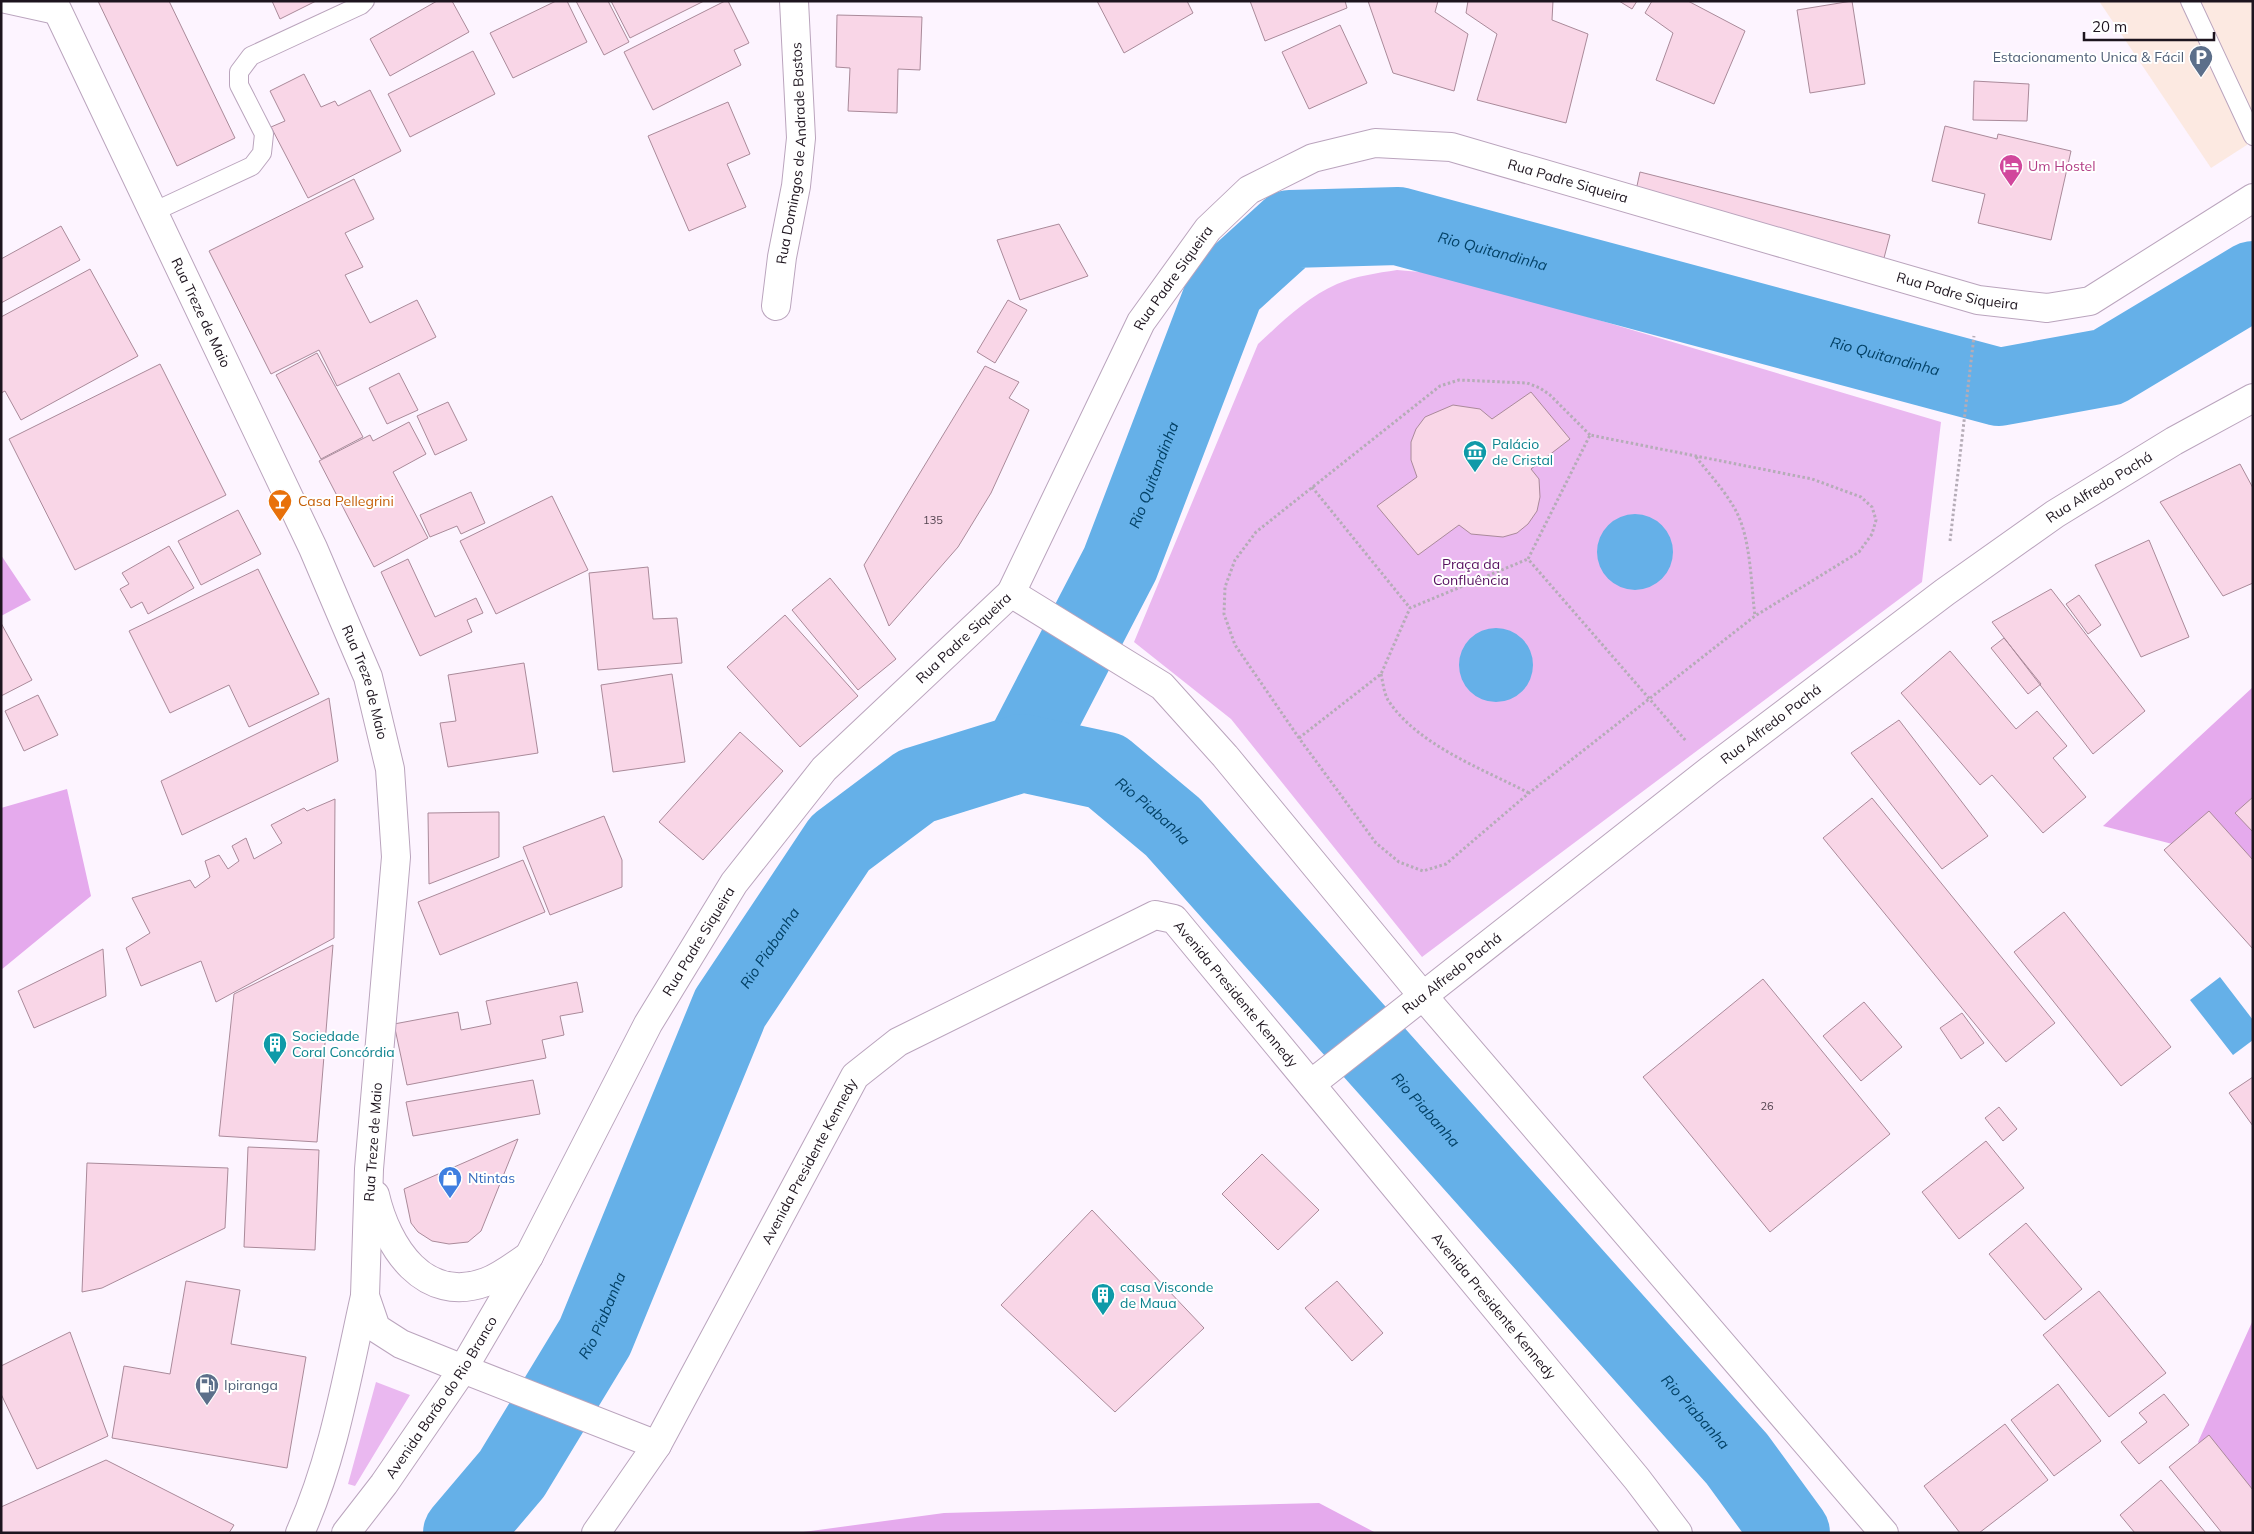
<svg xmlns="http://www.w3.org/2000/svg" width="2254" height="1534" font-family="Mulish,sans-serif">
<style>
.industrial{fill:#fce9e1}
.green{fill:#eab8f0}
.forest{fill:#e5aaed}
.water{fill:#65b0e8}
.lines{fill:none;stroke-linecap:round;stroke-linejoin:round}
.river{stroke:#65b0e8;stroke-width:78}
.building{fill:#f9d6e7;stroke:#aa8a9a}
.lane-casing{stroke:#baa4bd;stroke-width:20}
.street-casing{stroke:#baa4bd;stroke-width:30}
.secondary-casing{stroke:#baa4bd;stroke-width:30}
.primary-casing{stroke:#baa4bd;stroke-width:30}
.path{stroke:#b5acb7;stroke-width:3;stroke-dasharray:2.5 2.5;stroke-linecap:butt}
.lane{stroke:#fff;stroke-width:18}
.street{stroke:#fff;stroke-width:28}
.secondary{stroke:#fff;stroke-width:28}
.primary{stroke:#fff;stroke-width:28}
.labels{text-anchor:middle;stroke-width:4;stroke-linejoin:round;paint-order:stroke}
.number-label{font-size:11px;fill:#544450}
.service-label{font-size:14px;fill:#4e5e75;stroke:#fff;text-anchor:end}
.street-label{font-size:14px;fill:#1d141e;stroke:#fff}
.hotel-label{font-size:14px;fill:#b23c85;stroke:#fff;text-anchor:start}
.culture-label{font-size:14px;fill:#0d838f;stroke:#fff;text-anchor:start}
.food-label{font-size:14px;fill:#c56008;stroke:#fff;text-anchor:start}
.park-label{font-size:14px;fill:#571060;stroke:#fff}
.shop-label{font-size:14px;fill:#366cbe;stroke:#fff;text-anchor:start}
.water-label{font-size:15px;font-style:italic;fill:#044267;stroke:#fff}
</style>
<rect width="100%" height="100%" fill="#fdf4ff"/>
<path class="industrial" d="M2099,1H2253V141L2211,168Z"/>
<path class="green" d="M1397,270L1444,274L1941,422L1922,582L1422,957L1231,719L1134,642L1258,344C1282,322 1307,297 1337,284C1356,276 1377,273 1397,270Z
M376,1382L410,1395L355,1486L348,1484Z"/>
<path class="forest" d="M1,555L31,600L1,616Z
M2253,687V865L2103,826Z
M67,789L91,896L1,970V808Z
M2253,1320V1520L2198,1442Z
M1319,1503L1376,1533H796L944,1513Z"/>
<path class="water" d="M1597 552a38 38 0 1 1 76 0a38 38 0 1 1-76 0Z
M1459 665a37 37 0 1 1 74 0a37 37 0 1 1-74 0Z
M2220,977L2253,1020V1040L2233,1055L2190,1000Z"/>
<g class="lines">
<g class="river">
<path id="s1" d="M1022,753L1120,564L1226,287L1290,229L1398,226L1999,387L2108,367L2253,280"/>
<path id="s2" d="M462,1533L512,1474L595,1337L730,1008L840,843L916,786L1022,753L1106,771L1173,827L1737,1459L1791,1533"/>
</g>
</g>
<path class="building" d="M98,1H169L235,138L177,166Z
M272,1H316L280,19Z
M437,1H452L469,32L390,76L370,39Z
M556,1H567L587,42L513,78L490,33Z
M576,1H608L629,42L604,55Z
M611,1H704L630,38Z
M725,1H728L749,43L734,50L741,65L653,110L624,52Z
M1097,1H1187L1193,13L1124,53Z
M1250,1H1345L1347,8L1265,41Z
M1368,1H1438L1435,12L1468,34L1454,91L1393,73Z
M1468,1H1553L1552,20L1588,34L1566,123L1477,100L1497,34L1466,13Z
M1619,1H1637L1632,9Z
M1652,1H1688L1745,31L1714,104L1656,80L1673,33L1645,13Z
M1852,1L1865,84L1810,93L1797,10Z
M837,15L922,17L920,70L898,69L897,113L848,111L850,68L836,67Z
M1340,25L1367,83L1309,109L1282,52Z
M473,51L495,94L410,137L388,94Z
M304,74L321,107L335,101L338,106L370,90L401,151L308,198L271,127L285,121L270,91Z
M1974,81L2029,84L2027,121L1973,120Z
M728,102L750,154L727,164L746,207L689,231L648,136Z
M1945,126L1997,139L1998,134L2071,151L2051,240L1978,223L1985,194L1932,181Z
M1640,172L1890,235L1884,258L1635,195Z
M354,179L374,219L345,233L363,267L345,275L370,323L417,300L436,337L337,386L319,350L271,374L209,251Z
M1059,224L1088,276L1020,300L997,240Z
M61,226L80,260L1,303V259Z
M90,269L138,356L21,420L5,391L1,393V317Z
M1008,300L1027,310L995,363L977,352Z
M317,353L363,437L321,459L276,375Z
M160,364L226,495L75,570L9,439Z
M985,366L1019,382L1009,398L1029,410L991,493L958,547L889,626L864,565Z
M399,373L418,410L387,424L369,388Z
M1531,392L1570,439L1531,469L1539,479L1540,497L1537,511L1528,524L1517,533L1503,537L1471,534L1459,525L1418,555L1377,506L1417,477L1411,460V442L1416,429L1425,417L1453,405L1480,409L1492,419Z
M448,402L467,440L435,455L417,416Z
M409,422L426,454L393,472L428,538L374,567L319,461L370,435L373,441Z
M2240,464L2253,488V583L2223,596L2160,502Z
M471,492L485,523L461,534L457,526L430,537L420,515Z
M552,496L588,570L496,614L460,541Z
M238,510L261,554L201,585L178,541Z
M2149,540L2189,637L2141,657L2095,565Z
M169,546L194,588L148,614L142,602L131,608L120,589L129,584L122,573Z
M408,559L435,617L476,598L483,613L467,620L472,632L420,656L381,572Z
M648,567L653,619L677,618L682,663L598,670L589,573Z
M258,569L319,694L249,727L229,685L170,713L129,631Z
M830,578L896,659L858,690L792,610Z
M2051,589L2145,711L2093,754L1992,622Z
M2079,595L2101,625L2088,634L2066,604Z
M785,615L858,696L800,747L727,667Z
M1,623L32,680L1,696Z
M2004,638L2041,684L2028,694L1991,648Z
M1950,651L2016,729L2037,711L2067,746L2053,758L2086,797L2043,833L1992,775L1980,785L1901,693Z
M524,663L538,753L448,767L440,723L456,721L448,675Z
M672,674L685,762L613,772L601,685Z
M38,695L58,735L24,751L5,711Z
M329,698L338,761L182,835L161,781Z
M1899,720L1988,836L1942,869L1851,753Z
M740,732L783,771L703,860L659,822Z
M2253,797V832L2235,813Z
M1872,798L2055,1023L2006,1062L1823,838Z
M335,799L334,938L216,1002L201,961L141,986L126,948L150,933L132,898L190,880L195,888L210,877L205,861L219,855L228,869L239,861L232,846L246,838L254,859L282,843L271,825L304,808L307,811Z
M2209,811L2253,860V949L2164,850Z
M499,812V857L429,884L428,813Z
M604,816L622,860V887L550,915L523,847Z
M523,860L545,912L440,955L418,902Z
M2064,912L2171,1047L2121,1086L2014,952Z
M333,945L317,1142L219,1136L234,994Z
M103,949L106,996L34,1028L18,991Z
M1763,979L1890,1134L1770,1232L1643,1077Z
M577,982L583,1012L560,1016L564,1035L542,1040L546,1058L407,1085L394,1024L458,1012L461,1030L491,1024L486,1001Z
M1864,1002L1902,1047L1861,1081L1823,1036Z
M1962,1013L1984,1043L1961,1059L1940,1028Z
M2253,1077V1126L2229,1093Z
M533,1080L540,1114L413,1136L406,1102Z
M1999,1107L2017,1129L2003,1141L1985,1118Z
M518,1139L481,1231L468,1242L449,1244L432,1241L418,1232L411,1223L404,1189Z
M1986,1141L2024,1188L1959,1239L1922,1192Z
M248,1147L319,1150L315,1250L244,1247Z
M1262,1154L1319,1210L1278,1250L1222,1194Z
M87,1163L228,1168L225,1228L102,1288L82,1292Z
M1092,1210L1204,1328L1115,1412L1001,1305Z
M2026,1223L2082,1289L2045,1320L1989,1254Z
M186,1281L240,1290L231,1344L306,1357L287,1468L112,1438L124,1366L170,1374Z
M1337,1281L1383,1333L1352,1361L1305,1308Z
M2099,1291L2166,1373L2109,1417L2043,1335Z
M70,1332L108,1436L37,1469L1,1394V1366Z
M2058,1384L2101,1441L2054,1476L2011,1420Z
M2164,1394L2189,1425L2139,1464L2121,1442L2147,1422L2139,1413Z
M2005,1424L2048,1480L1979,1533H1960L1924,1486Z
M2209,1435L2253,1490V1533H2222L2169,1467Z
M106,1460L234,1525L229,1533H1V1507Z
M2161,1480L2206,1533H2135L2120,1515Z"/>
<g class="lines">
<g class="lane-casing">
<path id="lane" d="M2190,1L2253,136
M1,3L60,16
M153,212L252,166L262,153L264,134L239,85V72L251,56L361,5L365,1"/>
</g>
<g class="street-casing">
<g id="street">
<path id="s3" d="M776,306L782,257L796,186L801,138L794,1"/>
</g>
</g>
<g class="secondary-casing">
<g id="secondary">
<path id="s4" d="M53,1L313,548L368,677L390,769L396,857L369,1169L365,1296L376,1328L401,1344L463,1369"/>
<path id="s5" d="M1011,593L1141,322L1208,229L1249,190L1313,158L1375,143L1451,147L1978,300L2047,308L2090,301L2253,198"/>
<path id="s6" d="M1311,1084L1710,770L1945,592L2055,514L2174,441L2253,398"/>
<path d="M375,1195C387,1247 424,1305 486,1282C502,1276 515,1265 529,1256"/>
</g>
</g>
<g class="primary-casing">
<g id="primary">
<path d="M463,1369L657,1445"/>
<path d="M300,1533C334,1457 347,1376 365,1296"/>
<path id="s7" d="M346,1533L384,1484L463,1369L529,1256L648,1024L734,883L824,769L1011,593L1162,686L1225,756L1423,996L1884,1533"/>
<path id="s8" d="M596,1533L657,1445L855,1076L898,1042L1155,915L1174,919L1637,1479L1678,1533"/>
</g>
</g>
<path class="path" d="M1590,435L1550,395L1540,388L1527,383L1459,380L1440,386L1256,532L1235,560L1225,587L1224,614L1235,645L1299,738L1376,843L1399,862L1423,871L1446,864L1529,793L1755,616L1859,552L1872,534L1876,520L1872,507L1861,497L1812,479L1590,435L1528,559L1686,741
M1696,457C1710,475 1727,493 1737,513C1751,541 1751,585 1755,616
M1312,487L1410,608
M1950,541L1974,336
M1381,674C1383,683 1384,693 1388,700C1417,745 1483,769 1529,793
M1299,738L1381,674L1410,608L1528,559"/>
<use href="#lane" class="lane"/>
<use href="#street" class="street"/>
<use href="#secondary" class="secondary"/>
<use href="#primary" class="primary"/>
</g>
<defs>
<g id="parking-pin" transform="scale(1.25)"><path d="M0 17L-7.5 6A9.5 9.5 0 1 1 7.5 6Z" fill="#5c6f8a" stroke="#fff"/><path d="M-3.5-5.5H1a3.5 3.5 0 0 1 0 7H-1V5.5H-3.5ZM-1-3.4V-.6H.8a1.4 1.4 0 0 0 0-2.8Z" fill="#fff"/></g>
<g id="hotel-pin" transform="scale(1.25)"><path d="M0 17L-7.5 6A9.5 9.5 0 1 1 7.5 6Z" fill="#d1479c" stroke="#fff"/><path d="M-6-4.5h1.5V1H6V5H4.5V3h-9V5H-6ZM-4 0a1.8 1.8 0 1 1 3.6 0ZM.5 0V-2.5h3Q6-2.5 6 0Z" fill="#fff"/></g>
<g id="museum-pin" transform="scale(1.25)"><path d="M0 17L-7.5 6A9.5 9.5 0 1 1 7.5 6Z" fill="#0f9aa8" stroke="#fff"/><path d="M0-6L6-3V-2H-6V-3ZM-5-1h2V3h-2ZM-1-1h2V3h-2ZM3-1h2V3H3ZM-6 4H6V6H-6Z" fill="#fff"/></g>
<g id="bar-pin" transform="scale(1.25)"><path d="M0 17L-7.5 6A9.5 9.5 0 1 1 7.5 6Z" fill="#e8710a" stroke="#fff"/><path d="M-6-5H6L.8 .8V4.5H3.5V6h-7V4.5H-.8V.8Z" fill="#fff"/></g>
<g id="building-pin" transform="scale(1.25)"><path d="M0 17L-7.5 6A9.5 9.5 0 1 1 7.5 6Z" fill="#0f9aa8" stroke="#fff"/><path d="M-4-6H4V6H1V3H-1V6H-4ZM-2.5-4.3h1.7v1.8h-1.7ZM.8-4.3h1.7v1.8H.8ZM-2.5-1h1.7V.8h-1.7ZM.8-1h1.7V.8H.8Z" fill="#fff"/></g>
<g id="shop-pin" transform="scale(1.25)"><path d="M0 17L-7.5 6A9.5 9.5 0 1 1 7.5 6Z" fill="#3f7fe0" stroke="#fff"/><path d="M-5-2.5h2.3a2.7 3.5 0 0 1 5.4 0H5L5.5 6h-11ZM-1.5-2.5h3a1.5 2.3 0 0 0-3 0Z" fill="#fff"/></g>
<g id="fuel-pin" transform="scale(1.25)"><path d="M0 17L-7.5 6A9.5 9.5 0 1 1 7.5 6Z" fill="#5c6f8a" stroke="#fff"/><path d="M-5.5-6h7V0h2V4h1.3V-2.5L3-4.5l.8-.8L6-3V5H2.5V1h-1V6h-7ZM-4.2-4.7v3.2H.2V-4.7Z" fill="#fff"/></g>
</defs>
<g fill-rule="evenodd">
<use href="#parking-pin" x="2201" y="57"/>
<use href="#hotel-pin" x="2011" y="166"/>
<use href="#museum-pin" x="1475" y="452"/>
<use href="#bar-pin" x="280" y="501"/>
<use href="#building-pin" x="275" y="1044"/>
<use href="#shop-pin" x="450" y="1178"/>
<use href="#building-pin" x="1103" y="1295"/>
<use href="#fuel-pin" x="207" y="1385"/>
</g>
<g class="labels">
<g class="number-label">
<text x="933" y="524">135</text>
<text x="1767" y="1110">26</text>
</g>
<g class="service-label">
<text x="2184" y="62">Estacionamento Unica &amp; Fácil</text>
<text x="224" y="1390" text-anchor="start">Ipiranga</text>
</g>
<g class="street-label">
<text dy="5" stroke="none"><textPath href="#s3" startOffset="154">Rua Domingos de Andrade Bastos</textPath></text>
<text dy="5" stroke="none"><textPath href="#s5" startOffset="805">Rua Padre Siqueira</textPath></text>
<text dy="5" stroke="none"><textPath href="#s5" startOffset="355">Rua Padre Siqueira</textPath></text>
<text dy="5" stroke="none"><textPath href="#s5" startOffset="1210">Rua Padre Siqueira</textPath></text>
<text dy="5" stroke="none"><textPath href="#s4" startOffset="345">Rua Treze de Maio</textPath></text>
<text dy="5" stroke="none"><textPath href="#s6" startOffset="989">Rua Alfredo Pachá</textPath></text>
<text dy="5" stroke="none"><textPath href="#s7" startOffset="1095">Rua Padre Siqueira</textPath></text>
<text dy="5" stroke="none"><textPath href="#s4" startOffset="750">Rua Treze de Maio</textPath></text>
<text dy="5" stroke="none"><textPath href="#s6" startOffset="584">Rua Alfredo Pachá</textPath></text>
<text dy="5" stroke="none"><textPath href="#s7" startOffset="690">Rua Padre Siqueira</textPath></text>
<text dy="5" stroke="none"><textPath href="#s6" startOffset="179">Rua Alfredo Pachá</textPath></text>
<text dy="5" stroke="none"><textPath href="#s8" startOffset="984">Avenida Presidente Kennedy</textPath></text>
<text transform="translate(373 1142) rotate(-86)" y="5">Rua Treze de Maio</text>
<text dy="5" stroke="none"><textPath href="#s8" startOffset="429">Avenida Presidente Kennedy</textPath></text>
<text dy="5" stroke="none"><textPath href="#s8" startOffset="1389">Avenida Presidente Kennedy</textPath></text>
<text dy="5" stroke="none"><textPath href="#s7" startOffset="166">Avenida Barão do Rio Branco</textPath></text>
</g>
<g class="hotel-label">
<text x="2028" y="171">Um Hostel</text>
</g>
<g class="culture-label">
<text x="1492" y="449">Palácio<tspan x="1492" dy="16">de Cristal</tspan></text>
<text x="292" y="1041">Sociedade<tspan x="292" dy="16">Coral Concórdia</tspan></text>
<text x="1120" y="1292">casa Visconde<tspan x="1120" dy="16">de Maua</tspan></text>
</g>
<g class="food-label">
<text x="298" y="506">Casa Pellegrini</text>
</g>
<g class="park-label">
<text x="1471" y="569">Praça da<tspan x="1471" dy="16">Confluência</tspan></text>
</g>
<g class="shop-label">
<text x="468" y="1183">Ntintas</text>
</g>
<g class="water-label">
<text dy="5" stroke="none"><textPath href="#s1" startOffset="802">Rio Quitandinha</textPath></text>
<text dy="5" stroke="none"><textPath href="#s1" startOffset="1208">Rio Quitandinha</textPath></text>
<text dy="5" stroke="none"><textPath href="#s1" startOffset="308">Rio Quitandinha</textPath></text>
<text dy="5" stroke="none"><textPath href="#s2" startOffset="1145">Rio Piabanha</textPath></text>
<text dy="5" stroke="none"><textPath href="#s2" startOffset="665">Rio Piabanha</textPath></text>
<text dy="5" stroke="none"><textPath href="#s2" startOffset="1550">Rio Piabanha</textPath></text>
<text dy="5" stroke="none"><textPath href="#s2" startOffset="260">Rio Piabanha</textPath></text>
<text dy="5" stroke="none"><textPath href="#s2" startOffset="1955">Rio Piabanha</textPath></text>
</g>
</g>
<rect width="2254" height="1534" fill="none" stroke="#1d141e" stroke-width="5"/>
<path d="M2084 32v8h130v-8" fill="none" stroke="#1d141e" stroke-width="2.5"/>
<text x="2092" y="32" font-size="15" fill="#1d141e" stroke="#ffffff" stroke-width="4" paint-order="stroke">20 m</text>
</svg>
